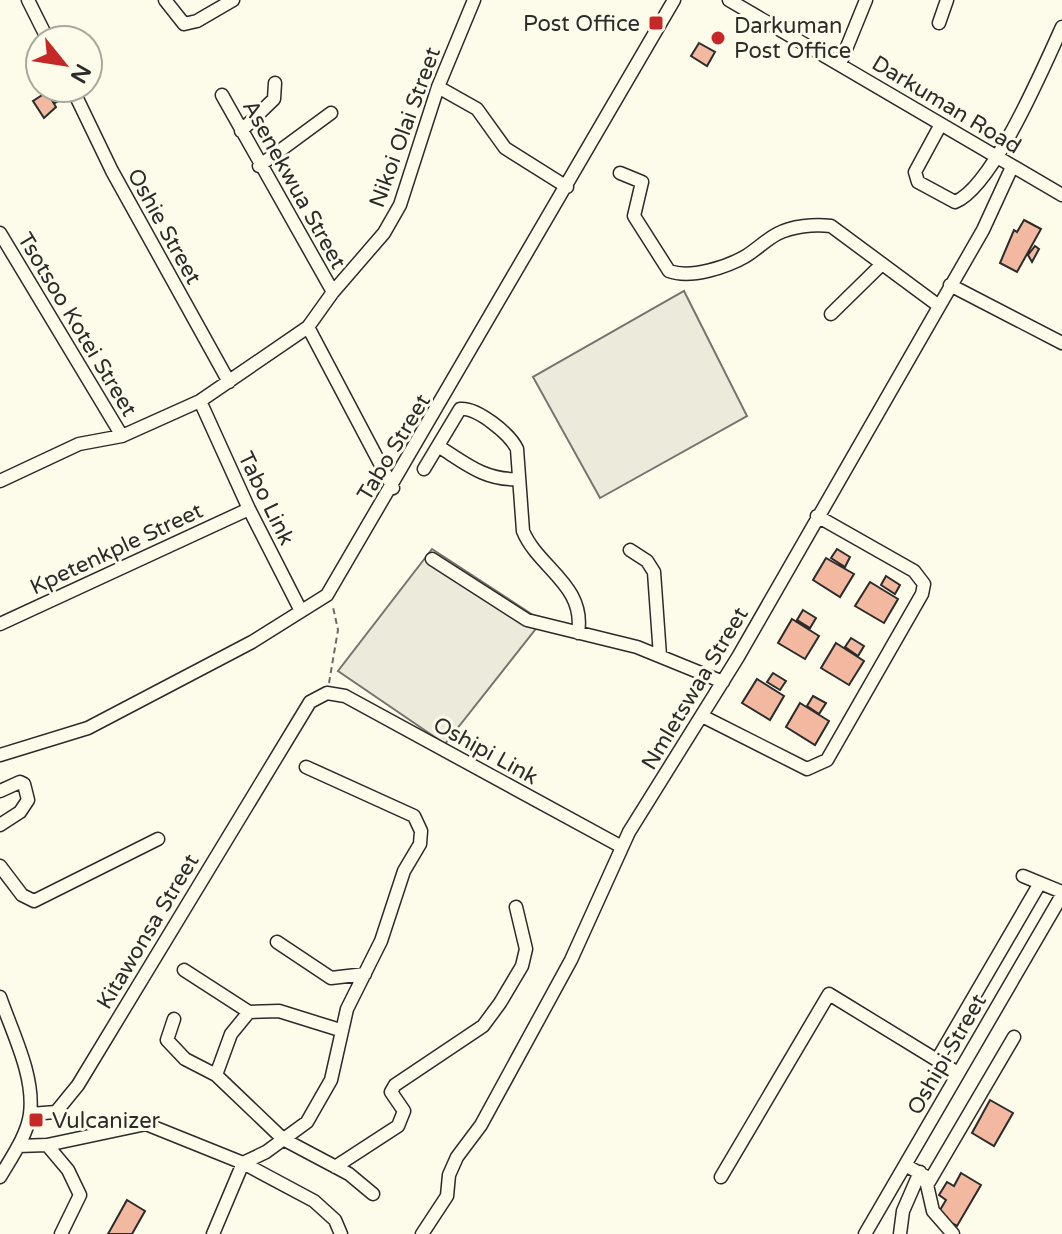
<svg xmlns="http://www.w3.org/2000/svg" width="1062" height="1234" font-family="'Varela Round',sans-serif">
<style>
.pitch{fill:#ecebdb;stroke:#74746e;stroke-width:2}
.building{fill:#f2b8a0;stroke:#2b2b2b;stroke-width:2}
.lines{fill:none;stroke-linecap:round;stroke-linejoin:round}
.minor-casing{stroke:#2b2b2b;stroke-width:15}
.path{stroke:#6a6964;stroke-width:2;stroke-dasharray:6 4;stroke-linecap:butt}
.minor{stroke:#fdfbea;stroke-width:12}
.poi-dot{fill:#c62828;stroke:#fdfbea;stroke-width:3}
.labels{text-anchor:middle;stroke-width:6;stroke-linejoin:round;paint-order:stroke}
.poi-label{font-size:22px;fill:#2b2b2b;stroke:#fdfbea;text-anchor:start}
.street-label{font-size:22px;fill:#2b2b2b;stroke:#fdfbea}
</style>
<rect width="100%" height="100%" fill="#fdfbea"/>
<path class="pitch" d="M684,291L747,416L600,498L533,377Z
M432,549L542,621L445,744L338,671Z"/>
<path class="building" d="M699,43L715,52L707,66L691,56Z
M55,88H66L70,95L55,103L49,91Z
M47,92L56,107L44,118L33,101Z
M1024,220L1041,229L1017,272L1000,263L1014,230L1017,232Z
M1035,246L1039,249L1032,262L1028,255Z
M837,549L850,557L845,567L831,558Z
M826,558L854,574L840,597L813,580Z
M886,576L900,585L895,594L881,585Z
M870,582L898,599L884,623L855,606Z
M803,610L816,618L810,628L797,620Z
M792,619L819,636L805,659L778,643Z
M851,638L864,646L858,656L845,647Z
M836,643L864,661L849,685L821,668Z
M773,673L786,681L780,690L767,682Z
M757,679L784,696L770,720L742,703Z
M813,696L826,703L819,714L807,706Z
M800,703L829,721L815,745L786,727Z
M990,1100L1013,1113L994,1146L972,1133Z
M961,1173L981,1185L957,1226L937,1215L946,1200L939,1195L947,1182L954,1186Z
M127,1200L145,1211L132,1234H108Z"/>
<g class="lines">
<g class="minor-casing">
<path id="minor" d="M28,0L48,40
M165,0L184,24L197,21L233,0
M729,0L1062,195
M939,23L947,0
M840,64L866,0
M438,87L477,109L505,148L567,187
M72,88L112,171L229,382
M222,95L333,292
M941,124L915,172L918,182L955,202C993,187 1044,66 1062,27
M241,131L274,99L275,83
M259,166L331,113
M620,173L642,182L634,216L669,271C691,279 727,267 746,256C757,249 766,240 777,234C792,226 814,224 831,226L939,306
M0,233L122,436
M950,285L1062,343
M831,314L882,264
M308,327L393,488
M200,401L249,509L301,611
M438,446C465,463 485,481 519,479
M424,469L460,409C477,407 510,434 517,449L523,531C538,568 586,585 578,633
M0,481L79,444L122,436L200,401L308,327L333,292L384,233L400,205L438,87L474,0
M630,550L647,561L654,572L660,656
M432,559L527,620L637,647L723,682
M0,624L249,509
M702,716L807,769L827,760L922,594L924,584L914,571L817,516
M0,755L88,728L252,642L327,595L674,0
M0,791L20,782L24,784L28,800L20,812L0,825
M0,866L22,895L34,901L158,839
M1023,876L1062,892
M277,942L331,978L365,974
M184,970L249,1012
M0,997C12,1032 35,1076 30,1114C27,1136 11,1158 0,1177
M174,1019L167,1040L185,1059L216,1075
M340,1030L279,1011L249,1012L231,1034L216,1075L283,1139L349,1174L373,1194
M937,1060L1040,883
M30,1114L56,1112L78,1085L310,702L327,693L345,696L622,847
M47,1145L68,1170L80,1195L61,1234
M18,1146L47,1145L146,1124L243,1163L314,1201L335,1220L341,1234
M905,1165L925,1176L933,1211L953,1234
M335,1167L398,1126L404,1111L391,1092L395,1085L483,1026L500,1003L522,966L526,949L516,907
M721,1177L829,994L958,1073
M929,1182L1014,1037
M213,1234L243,1163L266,1152L307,1122L331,1080L347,1009L381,941L404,871L420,844L421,831L414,816L306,767
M422,1234L447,1196L449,1175L457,1157L481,1125L571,960L629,832L738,657L983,230L1012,167
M865,1234L1062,895
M900,1234L903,1211L920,1172"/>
</g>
<path class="path" d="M329,683L338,630L333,607"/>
<use href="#minor" class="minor"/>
</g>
<g class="poi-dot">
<rect x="648" y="15" width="16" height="16" rx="4"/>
<circle cx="718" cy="38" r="8"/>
<rect x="28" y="1112" width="16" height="16" rx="4"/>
</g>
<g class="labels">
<g class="poi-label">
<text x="640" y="31" text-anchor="end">Post Office</text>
<text x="734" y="33">Darkuman<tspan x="734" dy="25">Post Office</tspan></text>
<text x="52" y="1128">Vulcanizer</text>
</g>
<g class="street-label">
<text transform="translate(947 104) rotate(31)" y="8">Darkuman Road</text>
<text transform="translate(404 127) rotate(-70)" y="8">Nikoi Olai Street</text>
<text transform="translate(295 184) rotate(61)" y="8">Asenekwua Street</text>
<text transform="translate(165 226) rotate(61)" y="8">Oshie Street</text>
<text transform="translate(78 324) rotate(59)" y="8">Tsotsoo Kotei Street</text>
<text transform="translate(393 447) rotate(-59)" y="8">Tabo Street</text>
<text transform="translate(267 498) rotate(64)" y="8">Tabo Link</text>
<text transform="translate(116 548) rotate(-25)" y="8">Kpetenkple Street</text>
<text transform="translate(694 688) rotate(-59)" y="8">Nmletswaa Street</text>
<text transform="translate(486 750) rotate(29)" y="8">Oshipi Link</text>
<text transform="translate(147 931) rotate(-59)" y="8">Kitawonsa Street</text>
<text transform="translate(946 1054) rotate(-60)" y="8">Oshipi Street</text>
</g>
</g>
<g transform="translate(64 64) rotate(120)"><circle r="38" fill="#fdfbea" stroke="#a9a89e" stroke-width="2"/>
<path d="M0-6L14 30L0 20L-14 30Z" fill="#c62828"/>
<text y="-12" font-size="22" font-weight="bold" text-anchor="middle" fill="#2b2b2b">N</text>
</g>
</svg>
